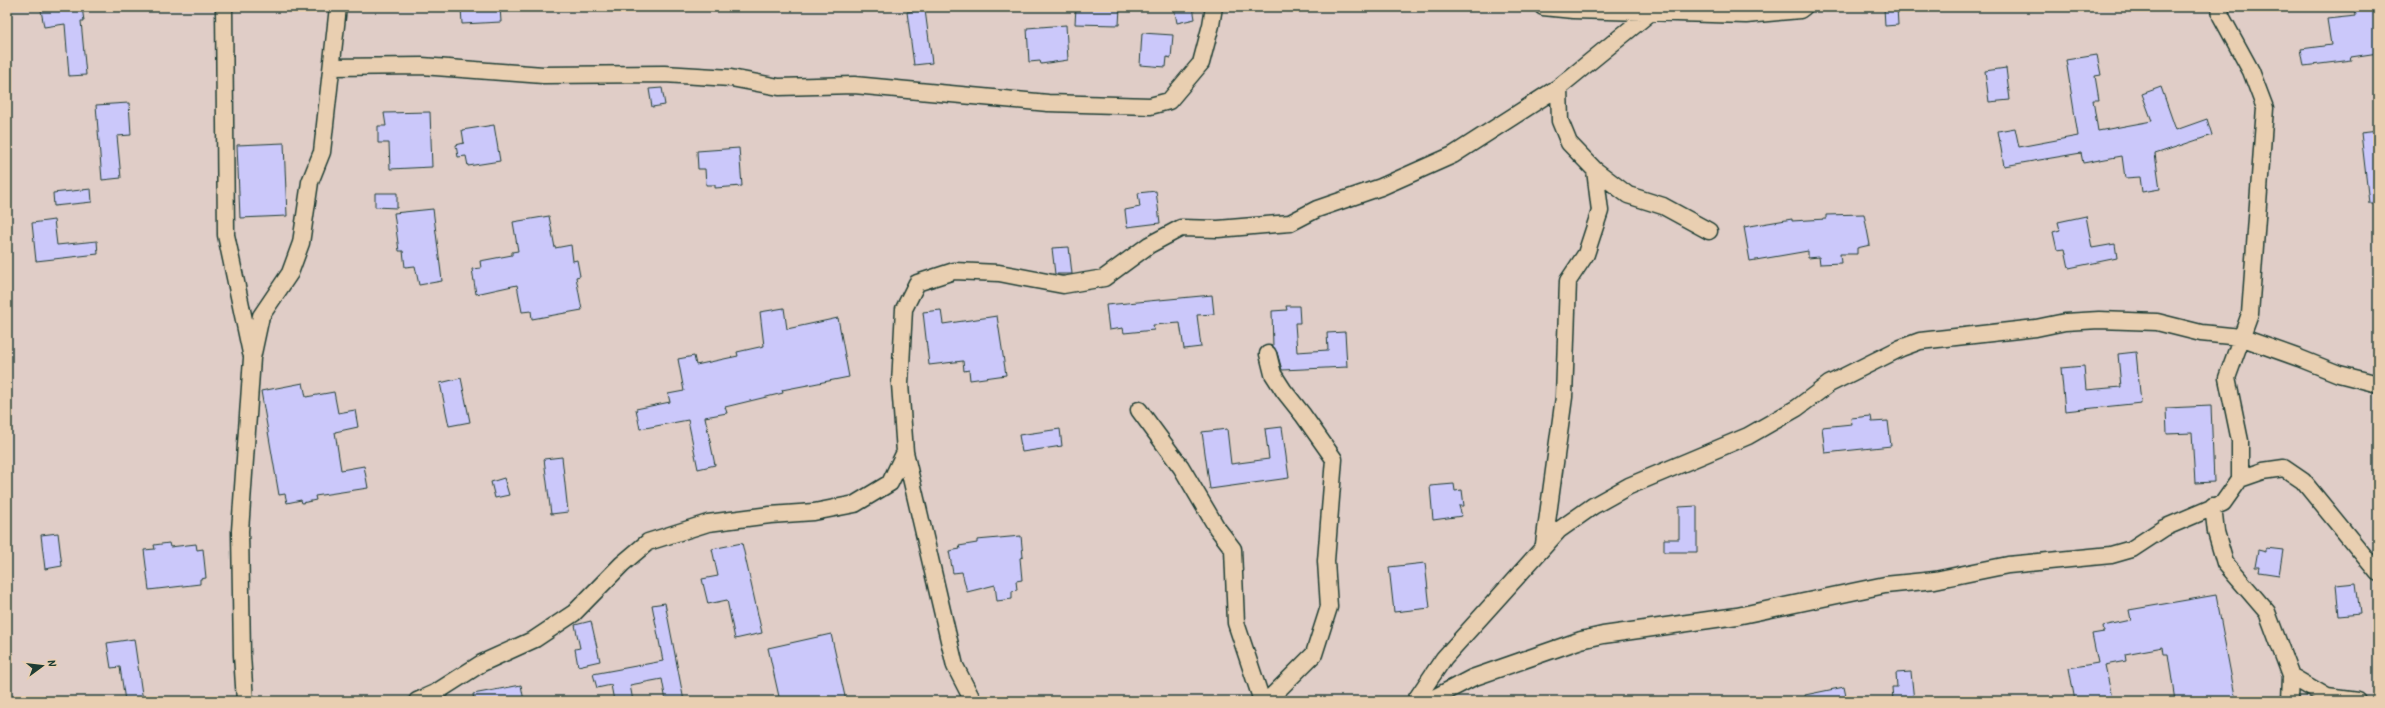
<svg xmlns="http://www.w3.org/2000/svg" width="2385" height="708" font-family="Kalam,sans-serif">
<style>
.building{fill:#cbc8fa;stroke:#1f3d34}
.lines{fill:none;stroke-linecap:round;stroke-linejoin:round}
.minor-casing{stroke:#1f3d34;stroke-width:19}
.minor{stroke:#e9cfb1;stroke-width:16}
</style>
<rect width="100%" height="100%" fill="#e0cdc7"/>
<filter id="ink" filterUnits="userSpaceOnUse"><feTurbulence type="fractalNoise" baseFrequency=".025" numOctaves="2"/><feDisplacementMap in="SourceGraphic" scale="8" xChannelSelector="R" yChannelSelector="G"/><feConvolveMatrix kernelMatrix="1 2 1 2 8 2 1 2 1" color-interpolation-filters="sRGB"/></filter>
<g filter="url(#ink)">
<path class="building" d="M58,7H82L84,21H81L86,75L69,76L65,24L44,27L41,10Z
M461,7H500L501,22L462,24Z
M1076,7H1120L1119,25L1075,24Z
M1174,7H1193L1195,19L1177,23Z
M1884,7H1897L1898,25L1885,26Z
M2355,7H2375L2378,24V53L2351,57L2352,60L2304,66L2301,49L2331,45L2327,19L2356,16Z
M925,10L932,63L914,65L907,12Z
M1066,25L1068,60L1041,64L1040,61L1029,62L1027,28Z
M1142,33L1173,35L1171,58L1167,57L1166,67L1140,65Z
M2097,55L2101,75L2095,76L2099,100H2093L2098,131L2152,121L2142,94L2161,87L2176,130L2207,119L2212,135L2155,154L2160,189L2142,192L2140,177L2125,178L2122,156L2083,163L2081,153L2004,166L1998,131L2015,128L2019,147L2078,136L2066,60Z
M2006,68L2010,100L1989,102L1985,71Z
M662,88L665,105L652,107L649,89Z
M129,103L131,135L117,136L121,178L102,180L96,105Z
M430,112L432,167L390,169L389,143H378V126H386L384,113Z
M494,125L500,161L468,166L466,156L458,157L456,145L464,143L462,130Z
M2378,131V203H2369L2361,133Z
M284,143L287,216L240,218L237,145Z
M739,148L742,186L715,188V185H706L705,169H698L697,151Z
M91,189L92,202L54,206L53,193Z
M1156,191L1160,223L1127,227L1125,210L1140,207L1138,193Z
M375,193H397V208L375,207Z
M433,209L442,281L419,285L415,266L405,267L403,251H399L394,213Z
M1864,214L1870,245L1857,248V254H1840L1841,263L1820,264L1819,257L1808,258V251L1750,261L1744,227L1792,219V221L1826,219V215Z
M549,216L555,248L571,245L573,261L577,260L580,276L576,277L582,310L532,319L531,311L522,312L517,285L476,294L472,269L481,268L480,261L512,255V252L518,251L513,222Z
M2086,216L2092,248L2115,244L2117,258L2069,268L2065,249L2057,250L2053,232L2060,230L2058,222Z
M54,220L57,245L97,241L98,254L36,261L32,223Z
M1069,247L1072,274H1055L1052,248Z
M1212,295L1214,314L1197,315L1201,347L1184,349L1180,323L1153,325L1154,330L1124,333L1123,328L1109,330L1106,305Z
M1286,306H1299L1300,323H1295L1297,352L1328,350L1327,333L1345,332L1347,367L1282,370L1277,352L1273,347L1272,311L1287,310Z
M784,308L787,329L838,318L849,377L782,390L783,393L725,407L727,413L705,417L715,465L698,469L688,420L640,429L636,409L670,402L668,394L684,391L678,359L694,356L696,365L738,356L737,352L764,346L760,312Z
M941,310L943,324L997,316L1006,375L970,380L969,370L964,371L963,361L929,365L923,312Z
M2136,352L2141,403L2065,411L2061,368L2084,366L2086,390L2121,387L2118,354Z
M461,378L470,422L449,426L440,383Z
M303,383L306,397L334,392L338,413L355,410L358,427L335,432L341,470L364,466L368,488L315,496L316,500L302,503L301,500L287,503L285,494L279,495L261,391Z
M2211,406L2214,482L2195,483L2192,433L2167,434L2166,408Z
M1871,416L1872,422L1888,421L1891,446L1825,453L1822,427L1852,424L1851,418Z
M1282,427L1289,478L1210,489L1202,432L1227,429L1231,464L1269,459L1265,429Z
M1060,429L1062,446L1022,452L1019,435Z
M562,457L568,512L551,514L544,459Z
M504,478L509,495L495,498L491,482Z
M1454,484L1455,491L1462,490L1464,506H1459L1462,516L1433,520L1430,486Z
M1697,506V552H1664V539H1679V507Z
M58,533L62,566L45,569L41,535Z
M1021,536L1023,557L1020,558L1022,580L1016,581L1017,590L1012,591V599L997,601L995,585L967,592L962,572L953,573L949,551L960,549L959,546L977,543V540Z
M169,543L170,547L196,544L197,550L203,549L206,578L200,579V584L149,590L144,550L155,549L154,545Z
M742,543L762,633L735,639L727,600L708,604L702,579L718,576L712,549Z
M2266,548L2283,550L2279,575L2259,572L2260,567H2255L2258,550L2266,552Z
M1425,563L1430,608L1394,612L1389,567Z
M2356,583L2360,614L2339,616L2336,585Z
M2216,595L2236,701H2175L2168,654H2164L2163,647L2125,654L2126,661L2105,665L2112,698L2075,701L2069,668L2098,663L2092,634L2104,632L2103,626L2131,620L2129,610Z
M665,603L684,701H666L662,679L630,685L633,701H614L611,685L597,688L593,674L663,661L652,605Z
M591,621L600,661L578,666L575,649L580,648L575,625Z
M831,634L846,701H780L768,648Z
M134,639L143,701H125L120,667L111,668L107,643Z
M1911,672L1914,701H1893L1892,687H1897L1896,673Z
M521,685L524,701H474L473,694Z
M1844,687L1847,701H1806L1805,695Z"/>
<g class="lines">
<g class="minor-casing">
<path id="minor" d="M224,7L226,235L251,353
M1543,7L1573,10L1746,15L1800,10L1804,7
M332,67L422,66L543,75L664,74L731,78L779,87L854,85L1048,103L1150,106L1169,101L1201,63L1211,25L1214,7
M1595,170L1628,195L1663,206L1709,231
M1139,410L1181,467L1217,528L1233,549L1236,623L1262,701
M905,452L955,666L973,701
M2240,479L2263,471L2284,468L2303,481L2378,573
M2213,506L2216,532L2225,563L2267,612L2291,676L2290,701
M1544,544L1564,397L1568,281L1586,254L1600,211L1595,170L1569,143L1560,121L1559,87
M2291,676L2327,697L2357,701
M245,701L242,655L240,531L252,358L261,316L290,273L301,243L310,182L322,152L338,7
M417,701L435,693L482,663L535,639L574,613L622,564L648,542L708,523L770,515L814,512L855,504L890,483L905,452L900,384L904,309L917,283L954,271L999,273L1063,285L1104,278L1149,245L1181,228L1218,229L1290,223L1317,209L1381,187L1453,155L1559,87L1651,12
M1267,701L1314,654L1329,607L1326,561L1334,459L1303,415L1284,391L1273,374L1268,354
M1415,701L1444,658L1559,530L1593,506L1629,486L1748,436L1797,408L1829,384L1901,348L1920,341L2036,328L2065,322L2099,320L2157,322L2201,333L2240,337L2299,358L2339,374L2378,384
M1428,701L1472,678L1581,640L1603,635L1737,616L1885,585L1935,580L2008,565L2111,555L2132,549L2164,528L2223,503L2240,479V441L2227,378L2250,314L2265,108L2251,71L2221,16L2220,7"/>
</g>
<use href="#minor" class="minor"/>
</g>
</g>
<rect width="2385" height="708" fill="none" stroke="#e9cfb1" stroke-width="24"/>
<rect x="12" y="12" width="2361" height="684" fill="none" stroke="#1f3d34" stroke-width="1.5" filter="url(#ink)"/>
<g transform="translate(42 666) rotate(75)" stroke="#e9cfb1" stroke-width="3" paint-order="stroke">
<path d="M0-3L7 15L0 10L-7 15Z" fill="#1f3d34"/>
<text y="-6" font-size="11" font-weight="bold" text-anchor="middle" fill="#1f3d34">N</text>
</g>
</svg>
